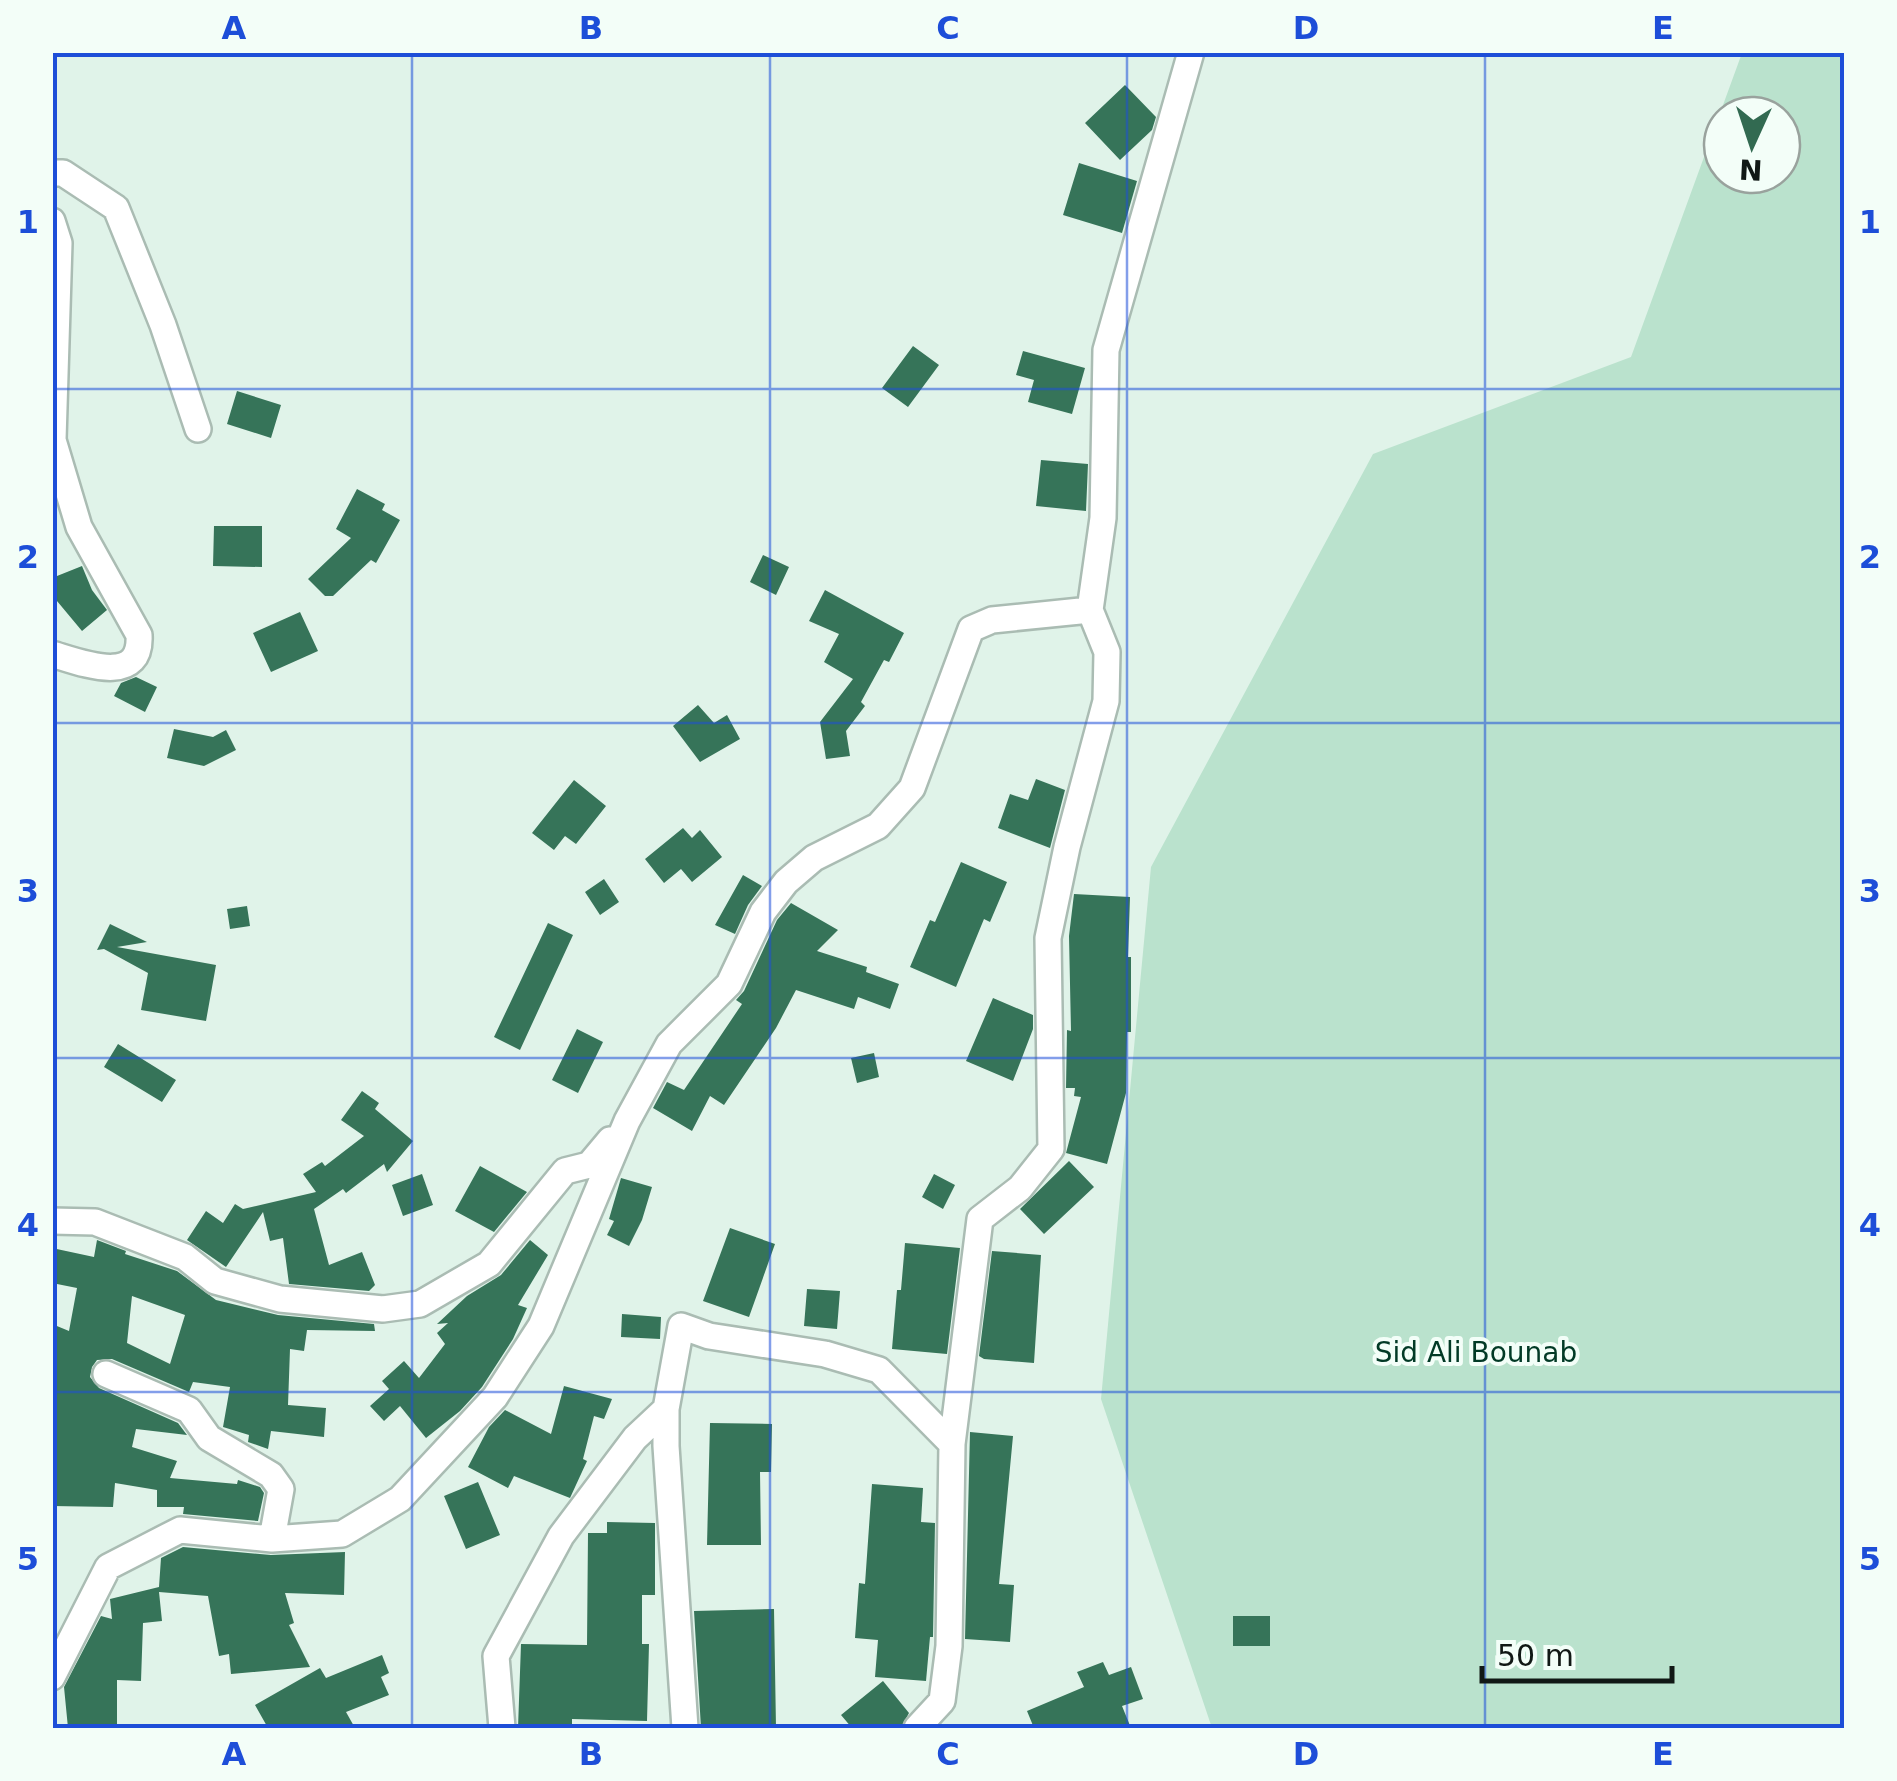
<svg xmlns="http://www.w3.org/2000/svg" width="1897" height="1781" font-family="'DejaVu Sans',sans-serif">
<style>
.green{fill:#bae2cd;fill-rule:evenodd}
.building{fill:#367459;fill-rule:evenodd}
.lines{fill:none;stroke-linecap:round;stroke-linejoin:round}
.minor-casing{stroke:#aabcb3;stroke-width:30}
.minor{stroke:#fff;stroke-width:25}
.grid{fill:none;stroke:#1d4ed8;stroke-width:2.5;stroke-opacity:0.55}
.labels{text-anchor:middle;stroke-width:8;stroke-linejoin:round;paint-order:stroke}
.park-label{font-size:28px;fill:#023a26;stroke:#f3fef8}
.neatline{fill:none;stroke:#1d4ed8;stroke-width:4}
.grid-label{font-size:32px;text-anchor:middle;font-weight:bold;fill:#1d4ed8}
</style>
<rect width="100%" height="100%" fill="#e0f3e9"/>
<path class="green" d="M1742,53H1844V1728H1212L1101,1399L1151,867L1373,454L1631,357ZM1722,115H1782V175H1722Z"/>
<path class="building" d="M1125,85L1156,117L1152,130L1120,160L1085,123Z
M1079,163L1137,181L1122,233L1063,215Z
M913,346L939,365L908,407L882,388Z
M1023,351L1085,368L1072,414L1028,402L1034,380L1016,375Z
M237,391L281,405L271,438L227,424Z
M1041,460L1088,464L1086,511L1036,506Z
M357,489L385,504L382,510L400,520L376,563L371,560L333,596H325L308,579L351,538L336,529Z
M214,526H262V567L213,566Z
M763,555L789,567L776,595L750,582Z
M82,566L92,590L107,610L82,631L52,595V578Z
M825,590L904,633L889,662L884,660L861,702L865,706L846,731L850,756L826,759L820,722L853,679L824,662L839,634L809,621Z
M300,612L318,651L271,672L253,633Z
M136,677L157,687L145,712L114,696L121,683Z
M698,705L714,723L727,715L740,739L700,762L673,726Z
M174,729L213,737L226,730L236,750L204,766L167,758Z
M1036,779L1065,790L1050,848L998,828L1010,794L1028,800Z
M574,780L606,806L576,844L565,836L554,850L532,833Z
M683,828L692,838L700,830L722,857L692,882L681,869L664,883L645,859Z
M961,862L1007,882L990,922L984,919L956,987L910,967L930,920L935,922Z
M743,875L762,886L748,905L735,934L715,925Z
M604,879L619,902L600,915L585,892Z
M1074,894L1130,897L1128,957H1131V1032H1127L1126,1093L1107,1164L1066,1153L1081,1097L1074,1096L1075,1088H1066L1067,1030L1071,1031L1069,936Z
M791,903L838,930L817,951L867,967L866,972L899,984L890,1009L858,997L854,1009L796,990L776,1028L724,1105L710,1096L692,1131L653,1108L667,1082L684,1090L742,1004L736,1000L744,991L777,920Z
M247,906L250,926L230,929L227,909Z
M548,923L573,935L520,1050L494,1037Z
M110,924L147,942L117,947L216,965L206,1021L141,1010L148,973L104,949L97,950Z
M993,998L1033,1015V1029L1013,1081L966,1061Z
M577,1029L603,1042L578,1093L552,1080Z
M118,1044L176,1080L162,1102L104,1067Z
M874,1053L879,1077L857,1083L851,1058Z
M362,1091L379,1103L375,1109L413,1141L387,1172L384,1164L346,1193L343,1189L314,1209L329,1265L362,1252L375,1285L369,1291L289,1284L283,1238L270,1241L263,1212L226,1267L187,1240L206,1211L223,1223L235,1204L243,1209L316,1192L303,1174L322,1162L325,1166L364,1136L341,1120Z
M1069,1161L1094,1187L1044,1234L1020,1209Z
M480,1166L527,1192L494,1232L455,1211Z
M422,1174L433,1205L403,1216L392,1185Z
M934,1174L955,1185L943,1209L922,1197Z
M621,1178L652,1187L642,1220L629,1246L607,1235L614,1221L609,1219Z
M730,1228L775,1244L749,1317L703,1301Z
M97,1240L126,1251L125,1254L177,1271L216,1300L278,1315L374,1324L375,1331L307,1330L304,1351L290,1349L288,1405L326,1408L324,1437L271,1431L268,1449L248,1442L249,1435L223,1427L230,1387L193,1382L189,1392L112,1359L97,1360L92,1367L90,1377L99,1388L178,1423L187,1435L136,1429L132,1447L177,1461L170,1478L237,1484L238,1480L260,1487L264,1493L258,1521L183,1514L184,1507H157V1490L115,1483L113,1507L52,1506V1324L69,1331L77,1288L52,1283V1248L94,1257ZM132,1296L185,1315L170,1364L127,1343Z
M530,1240L548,1255L518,1305L527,1308L513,1339L482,1387L460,1411L426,1438L400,1406L384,1421L370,1406L389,1389L382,1381L404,1361L419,1378L445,1344L437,1333L448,1323L437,1324L467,1296L501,1275Z
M905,1243L960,1248L947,1354L892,1349L897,1290H901Z
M992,1251L1041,1255L1034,1363L984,1359L979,1356Z
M807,1289L840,1291L837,1329L804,1326Z
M622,1314L661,1317L660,1339L621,1337Z
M564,1386L612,1399L604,1419L594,1416L583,1459L587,1461L570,1498L514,1476L508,1488L468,1467L489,1427L505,1410L551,1434Z
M710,1423L772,1424L771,1472H760L761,1545H707Z
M970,1432L1013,1436L999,1584L1014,1585L1010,1642L965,1639Z
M478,1482L500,1535L466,1549L444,1496Z
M872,1484L923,1488L921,1522L935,1523L933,1637H930L926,1681L875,1677L878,1640L855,1638L859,1583L865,1584Z
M607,1522L655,1523V1595H642V1644H649L647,1721L572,1719V1728H518L521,1644L587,1645L588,1533H607Z
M183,1547L271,1555L345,1552L344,1595L285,1593L294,1623L289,1625L310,1667L231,1674L229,1654L219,1656L208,1596L159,1592L162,1621L143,1623L141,1681L117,1680V1728H68L64,1687L101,1616L112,1619L110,1599L159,1587L161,1558Z
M774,1609L776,1728H701L694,1611Z
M1233,1616H1270V1646H1233Z
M382,1655L389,1673L381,1677L389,1695L346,1712L355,1728H268L255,1705L320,1668L326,1678Z
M1103,1662L1109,1675L1131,1667L1143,1699L1122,1706L1131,1728H1034L1027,1711L1084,1687L1077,1672Z
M883,1681L909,1713L901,1728H852L841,1715Z"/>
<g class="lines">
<g class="minor-casing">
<path id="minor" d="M52,173H63L116,208L163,325L198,429
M52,221L59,243L53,440L79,527L139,635C142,687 82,663 52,654
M52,1221L95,1222L185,1257L215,1281L280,1299L383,1309L420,1304L489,1264L565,1171L589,1165L610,1140
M106,1374L189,1410L209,1438L271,1475L281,1489L272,1539
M52,1677L108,1567L180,1530L272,1539L342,1534L400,1499L495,1397L541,1326L627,1121L669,1044L729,984L763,912L786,882L814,858L878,826L912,788L971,629L992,620L1090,610
M502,1728L496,1656L561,1536L635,1438L666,1409
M685,1728L666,1446V1409L681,1326L709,1336L825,1354L879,1370L952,1444
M917,1728L942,1701L949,1646L952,1444L980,1219L1020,1188L1051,1149L1048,938L1067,847L1106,701L1107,652L1090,610L1103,518L1106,350L1191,52"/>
</g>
<use href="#minor" class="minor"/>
</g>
<path class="grid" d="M412,52V1728M770,52V1728M1127,52V1728M1485,52V1728M52,389H1844M52,723H1844M52,1058H1844M52,1392H1844"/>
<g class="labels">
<g class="park-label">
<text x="1476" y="1362">Sid Ali Bounab</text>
</g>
</g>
<rect width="1897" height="1781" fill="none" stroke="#f3fef8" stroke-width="110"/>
<g transform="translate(1752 145) rotate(183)"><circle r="48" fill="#f3fef8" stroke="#99a29d" stroke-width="2.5"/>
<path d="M0-8L18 38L0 25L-18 38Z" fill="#326a51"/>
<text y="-15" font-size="28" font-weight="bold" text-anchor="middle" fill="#111815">N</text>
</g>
<path d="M1482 1666v15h190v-15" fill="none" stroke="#111815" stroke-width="5"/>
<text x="1497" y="1666" font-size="30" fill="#111815" stroke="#f3fef8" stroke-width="8" paint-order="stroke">50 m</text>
<rect x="55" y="55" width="1787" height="1671" class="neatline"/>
<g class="grid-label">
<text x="234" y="39">A</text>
<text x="591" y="39">B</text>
<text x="948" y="39">C</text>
<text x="1306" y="39">D</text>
<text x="1663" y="39">E</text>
<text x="28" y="233">1</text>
<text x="1870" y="233">1</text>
<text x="28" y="568">2</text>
<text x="1870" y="568">2</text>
<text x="28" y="902">3</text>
<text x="1870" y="902">3</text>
<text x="28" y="1236">4</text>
<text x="1870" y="1236">4</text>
<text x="28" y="1570">5</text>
<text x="1870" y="1570">5</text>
<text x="234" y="1765">A</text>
<text x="591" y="1765">B</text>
<text x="948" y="1765">C</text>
<text x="1306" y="1765">D</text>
<text x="1663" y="1765">E</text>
</g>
</svg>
